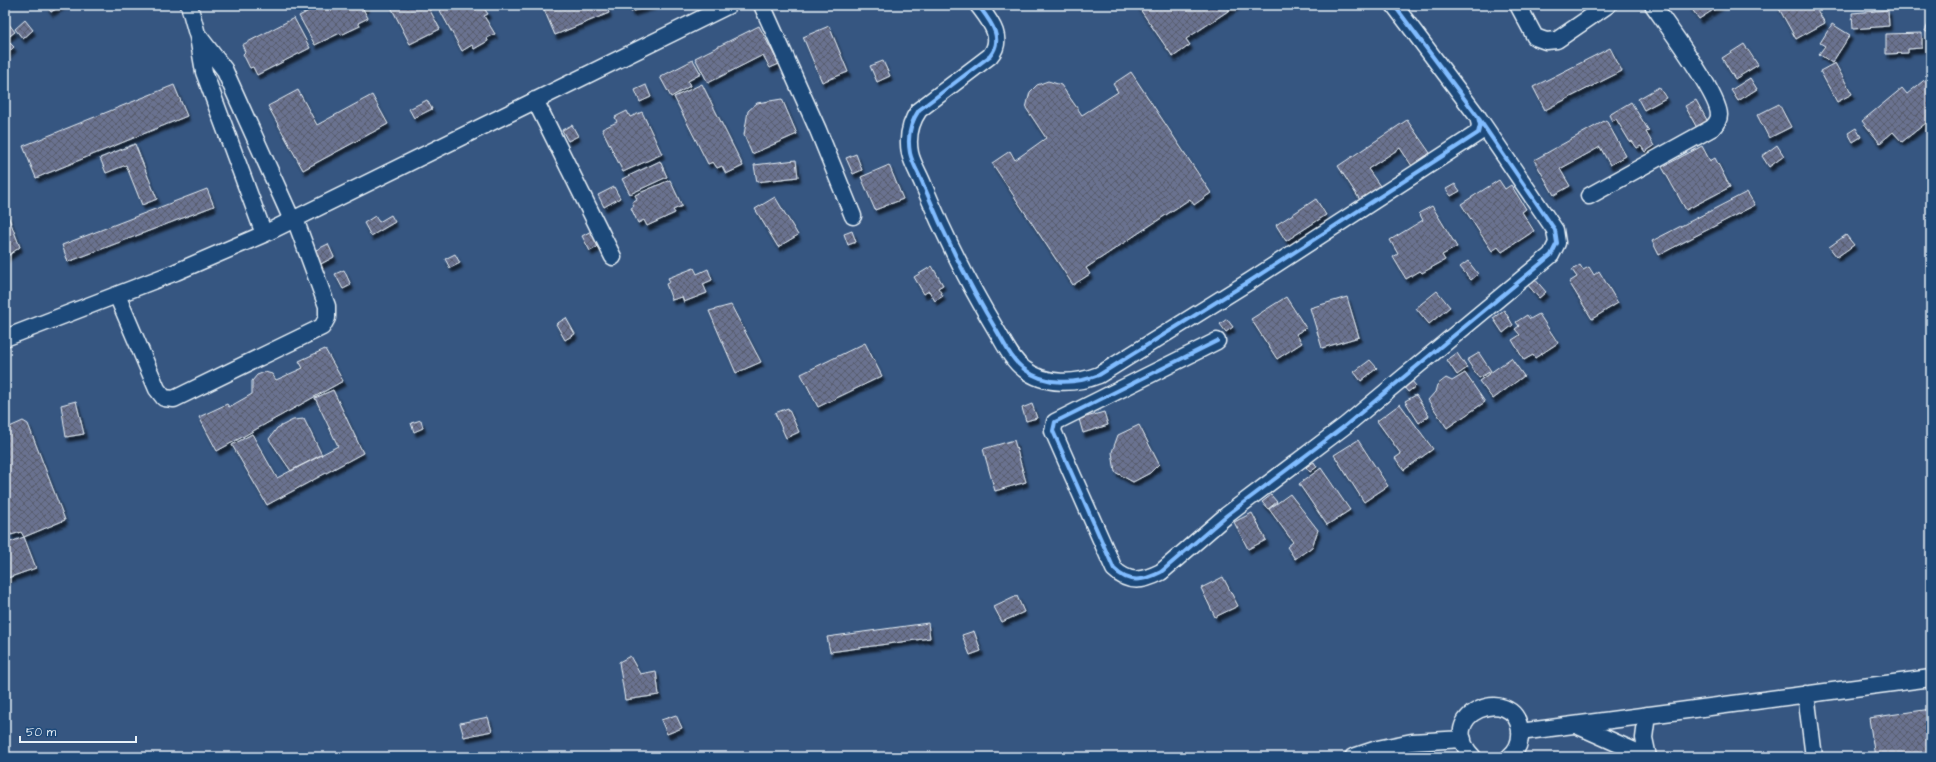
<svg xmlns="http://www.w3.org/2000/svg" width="1936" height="762" font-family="'Architects Daughter',sans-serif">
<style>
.building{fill:url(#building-cross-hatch);stroke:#e8f1f8;filter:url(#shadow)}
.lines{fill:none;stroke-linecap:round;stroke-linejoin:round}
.minor-casing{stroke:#e8f1f8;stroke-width:19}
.minor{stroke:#1f4a7a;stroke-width:16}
.cycleway-casing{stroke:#1f4a7a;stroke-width:6}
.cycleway{stroke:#80bcff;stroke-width:4}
</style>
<defs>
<pattern id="building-cross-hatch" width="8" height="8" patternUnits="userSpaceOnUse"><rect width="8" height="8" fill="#6b7290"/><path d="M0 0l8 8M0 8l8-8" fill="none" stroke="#585d6d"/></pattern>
<filter id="shadow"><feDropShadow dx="2.5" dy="4.5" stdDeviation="1" flood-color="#0009"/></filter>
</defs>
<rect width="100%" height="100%" fill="#365681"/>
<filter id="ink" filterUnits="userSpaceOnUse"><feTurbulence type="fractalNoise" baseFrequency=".025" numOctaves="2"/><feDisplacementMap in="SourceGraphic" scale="8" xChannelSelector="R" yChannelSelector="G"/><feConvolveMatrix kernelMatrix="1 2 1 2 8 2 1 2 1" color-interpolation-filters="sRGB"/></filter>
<g filter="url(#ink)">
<path class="building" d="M46,5H62L51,12Z
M321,5H366L367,7L363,9L368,18L358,23L360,26L341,35L340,33L315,45L299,16Z
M390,5H427L440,29L410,44Z
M437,5H482L488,14L484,16L495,34L487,38L488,41L474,49L472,45L462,51Z
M542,5H606L609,13L555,35Z
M629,5H653L631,12Z
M1137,5H1237L1186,39L1190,45L1173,57Z
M1689,5H1721L1699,19Z
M1777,5H1814L1825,23L1796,39Z
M1888,10L1889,26L1853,29L1852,13Z
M294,18L310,48L257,75L253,67L250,68L243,54L245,52L242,45Z
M1931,18V34L1925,31Z
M5,19L15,32L7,38L5,36Z
M25,20L33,30L23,39L15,29Z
M1832,24L1850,35L1832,63L1819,54L1825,46L1820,43Z
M759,26L779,64L770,68L763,55L708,83L695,58Z
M829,26L848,72L822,82L803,37Z
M1922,33V48L1908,49V53L1886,54V34Z
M7,40L14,47L5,56V41Z
M1744,44L1758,65L1735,79L1722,58Z
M1610,48L1622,71L1545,110L1533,87Z
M693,60L701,74L688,81L690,86L671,97L660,77Z
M883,61L890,76L877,82L870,66Z
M1835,63L1852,94L1837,102L1820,71Z
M1931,67V76L1927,70Z
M1131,72L1211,193L1194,205L1190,199L1086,268L1090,274L1073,285L992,163L1010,151L1015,160L1046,138L1026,108L1030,92L1037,85L1048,81L1061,85L1082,115L1118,92L1113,84Z
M1928,77L1931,81V119L1902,142L1893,132L1880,143L1862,121L1902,88L1907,94Z
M1750,78L1757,89L1738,101L1731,90Z
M702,84L743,166L726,174L722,166L717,168L713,162L708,164L674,97Z
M174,85L187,116L36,178L23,146Z
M646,85L651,97L640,102L635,90Z
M1659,87L1666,98L1644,110L1638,99Z
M298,90L317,125L372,95L388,124L303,170L268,106Z
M782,99L797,134L752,154L744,135L748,111L757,103Z
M427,100L432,109L414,118L409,109Z
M1696,100L1708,122L1697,128L1685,106Z
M1631,102L1649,131L1646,132L1654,146L1645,152L1641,146L1637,148L1632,141L1630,142L1616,119L1612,121L1609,115Z
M1779,104L1791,127L1769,138L1757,115Z
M627,111L630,117L642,112L662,154L623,172L602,129L617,122L615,117Z
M1407,120L1430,153L1412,166L1400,148L1368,169L1380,186L1360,200L1338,166Z
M1606,120L1626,156L1610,165L1600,147L1560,169L1570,186L1554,195L1534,160Z
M572,125L578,136L568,141L562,130Z
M1856,128L1861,137L1853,142L1848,133Z
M135,144L157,199L142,205L126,165L106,173L100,158Z
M1777,145L1784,156L1769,167L1762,156Z
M1702,146L1710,161L1715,158L1730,187L1686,210L1662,167Z
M856,154L862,170L853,174L846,158Z
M796,160L798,177L757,182L754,165Z
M660,161L667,177L630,194L622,179Z
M889,165L903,199L875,210L861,177Z
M670,180L682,206L673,210L675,213L647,226L644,220L638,223L631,208L634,206L632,202L637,199L635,195Z
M1499,180L1505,189L1511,185L1526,209L1522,212L1534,231L1502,252L1498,247L1492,251L1461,204Z
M1455,184L1460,191L1451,196L1446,189Z
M614,187L620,198L604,207L598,195Z
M207,189L214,206L68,262L62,245Z
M1747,192L1755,205L1659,255L1652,241Z
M775,197L798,235L778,247L755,209Z
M1316,199L1326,215L1286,241L1276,225Z
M1432,206L1457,247L1442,255L1445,260L1422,273L1420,271L1406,279L1393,257L1398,254L1390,240L1423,220L1419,213Z
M5,208L20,247L5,258Z
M391,215L395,222L371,236L364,223L375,216L379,222Z
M593,230L601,245L590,251L582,236Z
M852,231L856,242L848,245L844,234Z
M1846,235L1854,245L1837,257L1829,247Z
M328,244L334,257L319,265L312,252Z
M455,254L460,263L450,268L445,259Z
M1468,261L1478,274L1471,280L1460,267Z
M1580,265L1583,270L1589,267L1594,275L1599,271L1618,303L1592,319L1569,282L1577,277L1572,270Z
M932,266L943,285L938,288L943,296L935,301L929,291L924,294L914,277Z
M694,268L697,274L708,269L712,280L703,284L707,293L684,302L682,297L672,300L666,284L670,282L668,278Z
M344,270L351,285L343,289L335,274Z
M1534,278L1546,292L1539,298L1527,284Z
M1437,291L1450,307L1429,324L1416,308Z
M1286,297L1306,328L1296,334L1302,343L1277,359L1251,319Z
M1347,297L1359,337L1322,348L1310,308Z
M731,305L761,362L736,373L709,311Z
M1504,310L1513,325L1503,333L1493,318Z
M1539,314L1558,343L1535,358L1533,355L1524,360L1512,340L1520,335L1515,329L1519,326L1516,322L1527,315L1530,319Z
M566,318L575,334L565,340L556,324Z
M1227,319L1233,327L1226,332L1220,324Z
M865,343L882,376L818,407L801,374Z
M325,349L343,381L217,451L199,417L227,404L229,407L252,394V381L257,375L265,372L272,374L276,380L303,368L299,361Z
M1457,353L1467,368L1457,375L1447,360Z
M1479,353L1491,371L1479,378L1467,360Z
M1511,358L1524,376L1493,399L1479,381Z
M1370,360L1377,368L1361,381L1354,372Z
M1465,373L1485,402L1447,428L1428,400L1435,392L1437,385L1446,378L1452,381Z
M1412,381L1416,386L1408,392L1404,387Z
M333,390L363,453L267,505L232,445L252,434L277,478L338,446L315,398Z
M1416,395L1429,416L1419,423L1405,401Z
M76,401L84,434L66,437L61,405Z
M1032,404L1037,418L1026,421L1022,408Z
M1400,404L1433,449L1404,470L1395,458L1401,454L1377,421Z
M788,408L799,432L786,438L775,413Z
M1104,412L1108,425L1083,433L1079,419Z
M304,419L322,455L291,471L269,439L277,428L293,420Z
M421,420L423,428L414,432L411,423Z
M23,421L28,424L65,520L24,537L21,532L11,535L5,519V429Z
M1139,425L1159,464L1150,473L1133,482L1115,472L1112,452L1118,435Z
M1014,440L1026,482L995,491L983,449Z
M1358,440L1388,486L1364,502L1334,455Z
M1314,462L1317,467L1310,472L1306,467Z
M1321,468L1350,510L1327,525L1299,484Z
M1290,494L1318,530L1312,547L1295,559L1287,547L1293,542L1269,509Z
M1271,495L1277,502L1268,509L1262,502Z
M1252,513L1266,540L1248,549L1234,522Z
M24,537L36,568L5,579V544Z
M1223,577L1238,606L1215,617L1201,588Z
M1017,596L1024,612L1002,622L994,607Z
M928,623L930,638L830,652L827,637Z
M974,631L981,651L970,655L962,635Z
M630,656L640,674L656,671L659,695L625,700L619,662Z
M1931,709V757H1875L1869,718Z
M676,715L682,728L667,734L661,720Z
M488,717L492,731L464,737L460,723Z"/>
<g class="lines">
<g class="minor-casing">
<path id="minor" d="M189,5L197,34L224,69L292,220
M762,5L818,130L853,216
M978,5C990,21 1005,38 990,56L919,110C910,123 907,137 910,153C912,163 919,174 923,184C944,235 969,285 998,333C1005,345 1012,360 1024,369C1045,386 1076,384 1099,375L1250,281L1478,133L1480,125L1478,117L1394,5
M1518,5L1535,37L1546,41L1557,40L1608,5
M198,37L204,72L264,234
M535,100L613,257
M1589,196L1712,128C1715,125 1719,121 1719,115C1719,95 1667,25 1653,5
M117,295L157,389L164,398L174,399L322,327L327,318V306L295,219
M5,338L176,272L264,234L729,5
M1217,341L1055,422L1053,431L1114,569C1129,584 1143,581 1161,572L1227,515L1346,425L1551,255L1557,243L1555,230L1478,117
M1806,694L1814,757
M1647,715L1644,738L1648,757
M1576,725L1648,757
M1520,732L1931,678
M1353,757L1377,749L1412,742L1463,739
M1473,757C1432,715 1514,682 1520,730C1521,741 1518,750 1509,757"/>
</g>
<use href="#minor" class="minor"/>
<g class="cycleway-casing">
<path id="cycleway" d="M978,5C990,21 1005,38 990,56L919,110C910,123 907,137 910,153C912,163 919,174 923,184C944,235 969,285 998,333C1005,345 1012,360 1024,369C1045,386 1076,384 1099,375L1250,281L1478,133L1480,125L1478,117L1394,5
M1217,341L1055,422L1053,431L1114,569C1129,584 1143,581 1161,572L1227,515L1346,425L1551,255L1557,243L1555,230L1479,119"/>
</g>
<use href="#cycleway" class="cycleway"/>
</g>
</g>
<rect width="1936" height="762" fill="none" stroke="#1f4a7a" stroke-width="20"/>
<rect x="10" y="10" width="1916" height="742" fill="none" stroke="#e8f1f8" stroke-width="1.5" filter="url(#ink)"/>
<path d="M20 736v6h116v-6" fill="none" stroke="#e8f1f8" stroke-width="2"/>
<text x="26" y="736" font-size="12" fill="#e8f1f8" stroke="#1f4a7a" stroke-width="3" paint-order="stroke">50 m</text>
</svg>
